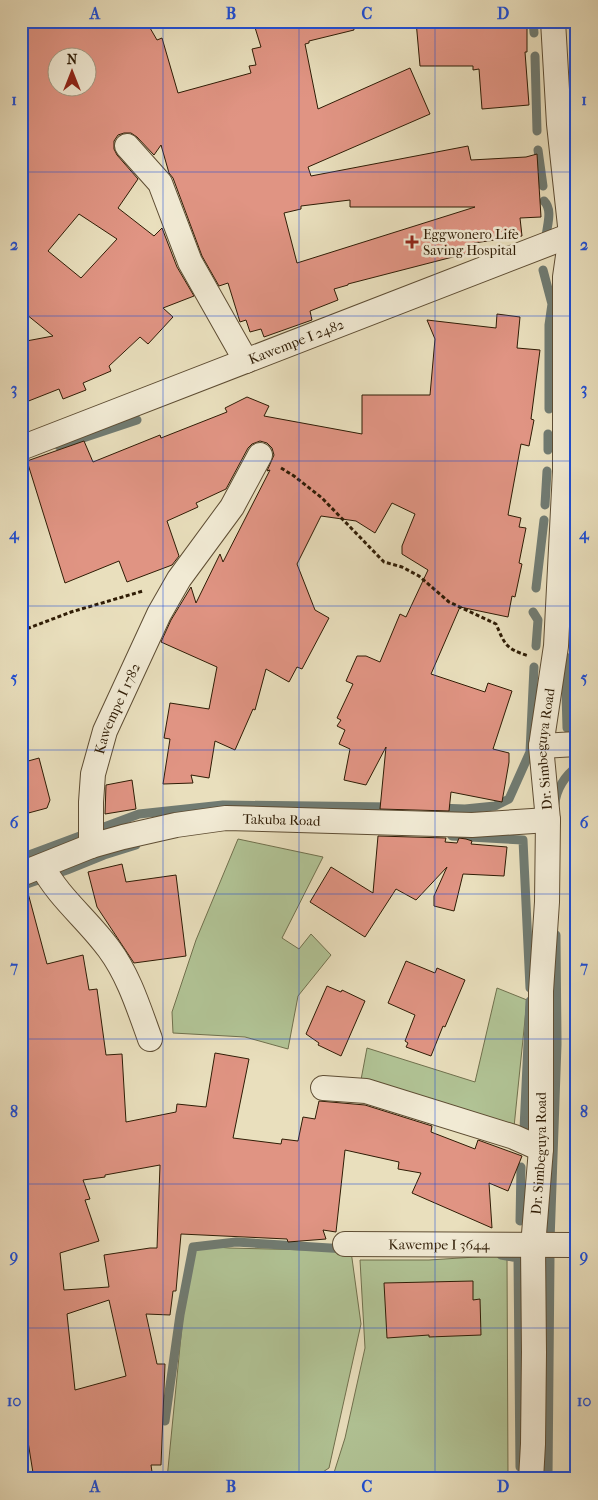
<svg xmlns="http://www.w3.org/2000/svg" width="598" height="1500" font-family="'IM FELL French Canon',serif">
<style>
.green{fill:#b1c395;stroke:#70704d}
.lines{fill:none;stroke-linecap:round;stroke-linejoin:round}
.stream{stroke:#707b72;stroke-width:9}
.building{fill:#e09483;stroke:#2f1c05;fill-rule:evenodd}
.street-casing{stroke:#5e4d33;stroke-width:26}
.path{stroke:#2f1c05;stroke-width:3;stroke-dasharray:4 2.5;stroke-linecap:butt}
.street{stroke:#f1ead4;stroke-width:24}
.grid{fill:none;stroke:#1d4ed8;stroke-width:1;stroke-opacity:0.55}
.poi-dot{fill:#8f2418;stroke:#f1ead4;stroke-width:2}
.labels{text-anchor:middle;stroke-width:5;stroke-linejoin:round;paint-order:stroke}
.poi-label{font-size:14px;fill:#2f1c05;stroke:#f1ead4;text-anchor:start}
.street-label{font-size:14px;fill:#2f1c05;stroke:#f1ead4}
.neatline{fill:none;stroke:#1d4ed8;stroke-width:2}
.grid-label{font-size:16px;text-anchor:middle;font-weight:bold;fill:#1d4ed8}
</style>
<rect width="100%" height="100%" fill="#e9dfbd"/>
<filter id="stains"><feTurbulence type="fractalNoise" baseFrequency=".004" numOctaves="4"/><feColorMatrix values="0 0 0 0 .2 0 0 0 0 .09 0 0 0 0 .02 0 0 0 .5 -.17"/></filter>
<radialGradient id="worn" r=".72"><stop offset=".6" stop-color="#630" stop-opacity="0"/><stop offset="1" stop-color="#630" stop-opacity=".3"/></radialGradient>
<path class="green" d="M238,839L323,857L282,938L299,949L311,934L331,955L298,996L288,1049L245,1037L173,1033L172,1012L196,940Z
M497,988L527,1000L514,1127L360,1085L367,1048L475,1082Z
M192,1245L229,1248L351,1251L361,1324L329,1468L312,1479H167L189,1254Z
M507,1255L508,1479H332L345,1438L365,1348L360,1260H429Z"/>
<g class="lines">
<path class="stream" d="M533,21L534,33
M535,56L537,131
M569,106L570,95L577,93
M538,150L543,186
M544,201C553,210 547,225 546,237
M543,270L552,304L549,325V409
M59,446L137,420
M548,450V434
M545,505L547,471
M573,540L574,523
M536,588L544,520
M533,612L538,620L536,646
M565,656L567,728L577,730
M555,804C556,790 565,775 577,767
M438,808L465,809L495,806L509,799L530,752L534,667
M452,836L523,840L530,988
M21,858L139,814L223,805L392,807
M21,886L67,870L104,855L136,845
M524,1129L530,1001
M520,1221L521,1167
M554,1241H550L557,1044L556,935
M501,1255L518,1258L520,1467
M165,1421L180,1315L193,1247L236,1242L346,1249
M548,1479L550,1258"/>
</g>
<path class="building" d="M21,21H146L157,40L162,38L178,93L251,73L249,66L256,65L252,49L261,47L253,21H353L354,30L309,41V43L305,44L318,109L410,68L430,114L308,167L311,176L468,146L471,160L526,157L537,154L541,217L520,218L522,236L474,243L476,251L348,284V285L334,289L338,300L310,311L312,320L264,337L261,329L250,332L246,320L240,322L228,283L219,286L202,256L173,178L169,173L161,145L154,155L137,137L131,133H124L118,135L114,141V149L117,155L138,179L118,208L154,236L162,228L177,267L194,296L163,308L173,317L148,344L140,337L109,366L111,371L83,383L86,390L63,399L59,389L21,404V342L53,336L21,310ZM58,58H88V88H58ZM350,200V207H475L297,263L284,213L301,209V206ZM79,214L117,239L81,278L48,251Z
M416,21H527V52H525L529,105L482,109L479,69L473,70V66H420Z
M497,314L520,317L517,348L540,350L531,419L534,420L529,446L521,444L508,515L521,518L519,527L526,528L519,563L522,564L515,597L512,596L508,617L460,607L431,674L485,692L488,683L512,691L493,749L509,753V762L502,802L451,792L449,811L380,809L386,747L366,785L344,780L350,749L339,744L345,730L337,726L341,720L337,718L353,684L346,681L357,656H366L380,662L400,614L406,617L428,570L402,554V546L415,514L392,503L375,533L356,521L321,516L297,564L315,610L329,618L302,669L297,667L289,682L266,669L255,710L253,709L235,750L215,741L209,778L191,775L193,783L163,784L170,739L164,738L170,703L209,709L217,667L161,642L171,620L191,587L196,603L220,554L223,562L270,470L267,471L274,455L272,448L267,443L260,441L252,444L248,448L226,489L196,503L198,507L167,521L179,556L172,565L127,582L119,561L65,583L27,461L84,441L93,462L160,435L161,438L227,412L225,408L247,397L269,406L264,416L362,434V395H430L435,339L427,320L496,328Z
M39,758L50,800L47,808L21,815V763Z
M132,780L136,809L105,814L106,785Z
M378,836L446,838L445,842L457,843L459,838L466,839L472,841L471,844L507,847L504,876L463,874L454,911L434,906V896L447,867L416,900L396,889L365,937L310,902L331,867L373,893Z
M122,864L126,882L176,875L186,956L134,963L97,907L88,872Z
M28,893L47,964L83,955L89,990L97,989L106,1055L122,1054L126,1122L176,1112L177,1104L206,1107L215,1053L249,1059L233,1138L281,1144L282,1139L298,1141L303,1117L315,1119L319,1101L365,1105L432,1126L431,1132L475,1149L478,1140L522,1156L508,1191L489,1183L492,1228L412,1193L421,1173L398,1169L399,1162L345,1150L336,1232L323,1230L326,1239L288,1242L287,1239L181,1234L176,1291H173L170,1315L146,1314L157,1364H165L161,1465H151L153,1479H34L21,1398V1152H24L21,1127V894ZM160,1165L157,1248H150L104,1255L109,1287L64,1290L60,1253L99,1241L85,1200L90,1199L83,1180L105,1177V1175ZM109,1300L126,1376L75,1390L67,1314Z
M406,961L435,973L437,968L465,980L445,1027L443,1026L431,1056L406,1047L408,1043L405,1041L415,1015L388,1003Z
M327,986L341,992L342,990L365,1001L341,1056L318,1045L319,1043L306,1034Z
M473,1281V1300L480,1299L481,1335L429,1337V1335L387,1338L384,1283Z"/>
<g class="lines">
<g class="street-casing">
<g id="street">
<path d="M127,146L160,183L190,262L246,361"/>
<path id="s1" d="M21,448L571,235"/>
<path d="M541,746L577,744"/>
<path id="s2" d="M91,846V802L93,774L105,731L159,614L179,579L232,507L260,455"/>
<path d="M42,866C59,898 88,920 109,949C129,976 139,1009 150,1039"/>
<path id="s3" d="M21,874L91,846L123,837L176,825L226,818L472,825L548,820"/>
<path d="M323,1088L366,1091L514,1137L541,1149"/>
<path id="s4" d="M345,1244L577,1245"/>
<path id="s5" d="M531,1479L533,1444L534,1352L533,1246L541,1149V991L547,902L548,820L541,746L556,646L565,471V277L571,235L559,124L553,21"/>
</g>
</g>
<path class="path" d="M281,468L294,476L322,498L384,562L402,567L419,576L449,602L496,624C505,645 506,649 529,656
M21,631L71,612L143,591"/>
<use href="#street" class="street"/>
</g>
<path class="grid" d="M163,21V1479M299,21V1479M435,21V1479M21,172H577M21,316H577M21,461H577M21,606H577M21,750H577M21,894H577M21,1039H577M21,1184H577M21,1328H577"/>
<path class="poi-dot" d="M409.5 234.5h5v5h5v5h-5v5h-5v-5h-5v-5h5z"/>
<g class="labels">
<g class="poi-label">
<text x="423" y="239">Eggwonero Life<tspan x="423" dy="16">Saving Hospital</tspan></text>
</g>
<g class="street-label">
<text dy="5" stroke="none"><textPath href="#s1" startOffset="295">Kawempe I 2482</textPath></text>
<text dy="5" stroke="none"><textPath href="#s2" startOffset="142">Kawempe I 1782</textPath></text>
<text dy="5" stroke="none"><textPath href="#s5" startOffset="731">Dr. Simbeguya Road</textPath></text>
<text dy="5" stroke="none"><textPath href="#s3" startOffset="269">Takuba Road</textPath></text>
<text dy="5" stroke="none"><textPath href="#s5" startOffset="326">Dr. Simbeguya Road</textPath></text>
<text dy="5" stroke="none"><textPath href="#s4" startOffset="94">Kawempe I 3644</textPath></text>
</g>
</g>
<rect width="598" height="1500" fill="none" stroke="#e9dfbd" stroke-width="55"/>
<g transform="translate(72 72)"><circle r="24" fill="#f1ead4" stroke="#a39881"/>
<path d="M0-4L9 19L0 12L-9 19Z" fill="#8f2418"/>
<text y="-8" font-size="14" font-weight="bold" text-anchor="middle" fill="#2f1c05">N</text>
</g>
<rect x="28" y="28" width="542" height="1444" class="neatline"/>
<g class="grid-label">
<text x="95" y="19">A</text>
<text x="231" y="19">B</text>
<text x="367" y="19">C</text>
<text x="503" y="19">D</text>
<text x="14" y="105">1</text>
<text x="584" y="105">1</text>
<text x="14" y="250">2</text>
<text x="584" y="250">2</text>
<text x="14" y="394">3</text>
<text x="584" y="394">3</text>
<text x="14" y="539">4</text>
<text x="584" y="539">4</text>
<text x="14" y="683">5</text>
<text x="584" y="683">5</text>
<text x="14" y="828">6</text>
<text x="584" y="828">6</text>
<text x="14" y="972">7</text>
<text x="584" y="972">7</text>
<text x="14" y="1117">8</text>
<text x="584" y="1117">8</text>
<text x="14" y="1261">9</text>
<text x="584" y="1261">9</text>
<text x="14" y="1406">10</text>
<text x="584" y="1406">10</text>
<text x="95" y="1492">A</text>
<text x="231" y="1492">B</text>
<text x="367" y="1492">C</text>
<text x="503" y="1492">D</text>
</g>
<rect width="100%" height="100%" filter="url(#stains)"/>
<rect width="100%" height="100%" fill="url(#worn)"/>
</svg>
